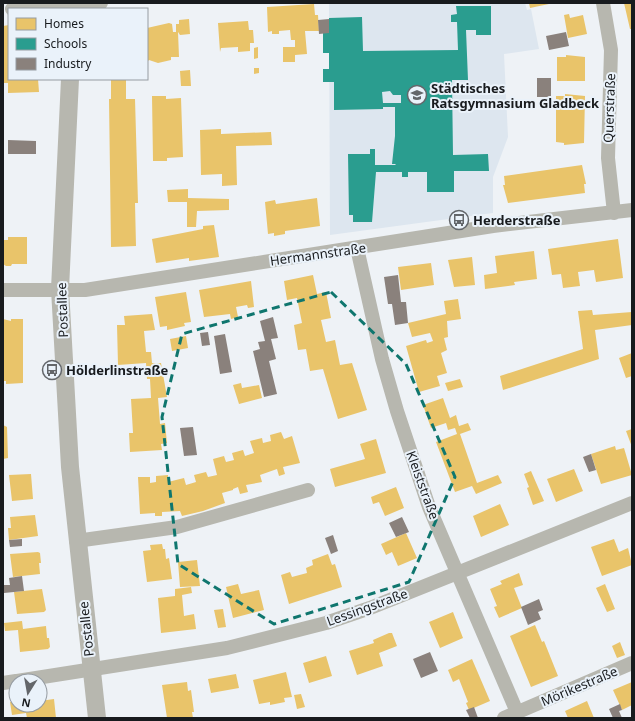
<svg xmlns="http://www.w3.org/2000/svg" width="635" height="721" font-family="'Noto Sans',sans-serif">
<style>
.built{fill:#dde6ef}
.homes{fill:#e9c46a}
.schools{fill:#2a9d8f;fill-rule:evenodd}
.industry{fill:#8a817c}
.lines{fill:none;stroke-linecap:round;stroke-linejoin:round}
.minor{stroke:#b7b7af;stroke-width:14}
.tertiary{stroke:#b7b7af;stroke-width:18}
.marked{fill:none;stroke:#0f766e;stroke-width:3;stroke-dasharray:8 5;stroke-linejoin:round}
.labels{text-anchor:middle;stroke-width:4;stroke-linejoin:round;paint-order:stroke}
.poi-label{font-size:13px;font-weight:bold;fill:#181b1e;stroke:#eaf2fa;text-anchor:start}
.street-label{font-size:13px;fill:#181b1e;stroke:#eaf2fa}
</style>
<rect width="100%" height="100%" fill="#eef2f6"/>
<path class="built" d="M346,3H525L527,10L531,9L539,49L504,54L508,137L493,177V213L330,235L329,4Z"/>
<path class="homes" d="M529,3H549V4L530,8Z
M624,3H632V29H630Z
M314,4L315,15H318L319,31H305L307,54L295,55V62H283V47H295V40H291L290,30L279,31V34H272V31L268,32L267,7Z
M569,14L570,18L583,15L587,34L568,38L564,15Z
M189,19L190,34L180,35L178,32L179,57H171V60L158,63L149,60L147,62V28L169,23L172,24L173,32H176V24H179V20Z
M248,21L249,30H253L254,43H250V51L238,52V47L221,48L220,52L218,23Z
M9,25L8,77L9,79H38L39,92L8,93V83H3V26Z
M258,47V58L254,59V48Z
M566,55L585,57V81H557V57H566Z
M254,68H259V73L254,74Z
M190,70L191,86H181L180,71Z
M111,79H126V99H135L138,203H135L136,246L111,247L109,99H111Z
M565,94L585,96L584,143L564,145V143L556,142V96H565Z
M152,96H166V99L181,98L183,157L167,158V161H153Z
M221,129V134L271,132L272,145L236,146L237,185L222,186V174L201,175L200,130Z
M582,165L586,184H584L585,193L508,203L503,185H505L504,176Z
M188,189V198L229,199V210L197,211L196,227H187V202H168L167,190Z
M317,198L320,226L285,231V234L274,236V233L268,234L265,202L275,200L276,204Z
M214,225L219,257L189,261V258L156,263L152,239L203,229V226Z
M8,237H27V264H12L11,266H6L3,264V240H8Z
M618,239L623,278L596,282L594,270L578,272L580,286L563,288L561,274L552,275L548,249Z
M534,251L537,279L514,282L515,285L485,289L484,275L497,273L495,256Z
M472,257L475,285L454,287L448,260Z
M431,263L434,285L401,290L398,267Z
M313,275L317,294L326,292L331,318L321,320L326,342L335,340L340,365L352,363L367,410L338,419L323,369L310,371L306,349L298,350L294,325L302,323L297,298L287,300L284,281Z
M251,281L254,307L248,308L247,305L236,307L238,317L231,319L230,314L204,317L199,290Z
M186,292L191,322L184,323L185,326L167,330V326L160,327L155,297Z
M458,299L461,319L447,321L448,337L444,338L447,350L441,353L447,373L437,376L440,386L419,392L406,346L426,340L427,343L433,341L430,333L412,337L408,323L446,314L444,301Z
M592,310L593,315L632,312V325L595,330L599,359L503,390L500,376L583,349L578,311Z
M152,314L155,330L144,331L146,352H151L152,363H161L167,397L158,398L160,424L165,423L167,443L161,444L162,450L130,452L129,433H133L131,399L151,398L150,379H147L146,363L118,365L117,325H125L124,316Z
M3,319L11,321V319H23V383L6,384V381H3Z
M186,336L188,348L172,351L170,339Z
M632,353V376L626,378L619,358Z
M460,379L463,387L448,391L445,383Z
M241,383L242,388L259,385L262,398L239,404L233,385Z
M443,398L450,418L456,415L459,426L468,423L471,430L460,434L477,483L498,475L502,483L476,494L472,486L455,492L436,442L457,434L455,428L448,430L446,423L431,428L423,405Z
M3,425L7,427L8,458L3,459Z
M632,429V447L626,431Z
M281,432L284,439L292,436L300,463L283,467L285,474L279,476L277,469L260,475L262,482L246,485L248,492L240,494L238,487L233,489V490L222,493L225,503L203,511L182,516L180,511L162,512V516H155V513L140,514L138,477H150V483L156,482V476L168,475V482L184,478L186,485L196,482L194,475L206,472L208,477L217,475L213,459L224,456L226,462L234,460L232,453L243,450L245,456L254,453L250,441L262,438L263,443L271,441L270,435Z
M376,439L386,473L335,487L330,469L365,459L360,444Z
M615,446L616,450L624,448L632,475L601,484L591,454Z
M574,469L583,491L556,502L547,479Z
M531,471L544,501L533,505L527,488L529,487L524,474Z
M31,474L33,499L12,501L9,475Z
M396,487L404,508L385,516L379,502L373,504L371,497Z
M500,504L509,525L481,537L473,516Z
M35,515L38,536L9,540L8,528H11L10,517Z
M406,533L417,558L398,566L392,552L386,555L381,544Z
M614,539L619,552L628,548L632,565L602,576L591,547Z
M162,544L163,549H165L166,559L169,558L172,579L147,582L143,551L151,550L150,545Z
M38,552L40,553L41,563H39L40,574L13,577L10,554Z
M328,554L332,565L335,564L342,587L289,604L281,575L290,572L292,577L307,573L306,568L313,565L312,560Z
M197,560L200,586L180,587L178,562Z
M519,573L523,585L514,588L522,608L499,618L494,607L497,606L490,589L502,584L500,581Z
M238,584L241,594L259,590L264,610L233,618L226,587Z
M605,584L615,609L607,612L596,588Z
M191,587L192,593L182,595L184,616L194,614L196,629L161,633L158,598L175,596V589Z
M42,589L46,610L44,612L17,614L14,592Z
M223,609L226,627L218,628L214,610Z
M453,612L463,638L440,648L429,622Z
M22,621L23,629L46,626L47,638H49L50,647L48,649L20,652L18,630L5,631L4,623Z
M535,625L542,642L544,641L558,676L531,687L510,636Z
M389,633H392L397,646L379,653L383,666L357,675L349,651L374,643L373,640Z
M620,642L625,655L617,658L612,646Z
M326,656L332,676L309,683L303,663Z
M472,659L490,701L469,710L466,703L468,702L459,679L453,682L448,670Z
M286,672L292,697L284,698L285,702L270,705V702L259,704L253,680Z
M236,674L239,688L211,693L208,679Z
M187,682L188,691L191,690L194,712H192L193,718H167L162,685Z
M632,682V705L622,710L613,690Z
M301,694L305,707L297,709L294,695Z
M54,699L56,718H27L26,713L12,715L10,702L16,701V705H40V701Z
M587,701L594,718H568L565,711Z"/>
<path class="schools" d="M456,6H491V35H476V30H466L468,80H452L453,155L488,154L489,171H454V192H427V172H408V177H402V172H376L372,222H353V215H349L348,154H370V149H375V165H396L395,164H392L395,136V107H383V109L334,110V82H323V69H329V53H323V33H329V18L362,17L363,51L458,50L457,22H451V15L457,14ZM390,91L393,95H401V103H383L382,92Z"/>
<path class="industry" d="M329,19V33L319,34L318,20Z
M566,32L569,46L549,50L546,36Z
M537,78H551V97H537Z
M8,140L36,141V154H8Z
M398,275L401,302H406L408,323L395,325L392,304H388L384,277Z
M273,317L278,338L271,339L276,359L269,361L277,394L264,397L253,351L260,349L258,342L265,341L260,321Z
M208,332L210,345L202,346L200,333Z
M225,334L232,372L220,374L214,336Z
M193,427L197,455L184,456L180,428Z
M591,454L596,470L589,472L583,457Z
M402,517L409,532L396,537L389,523Z
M333,535L338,551L331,554L325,538Z
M22,539V546L10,547L9,540Z
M22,576L24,591L4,593L3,585H10L9,578Z
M539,599L543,610L538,612L541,619L528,625L521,607Z
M430,652L438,671L421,678L413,659Z
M620,704L622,710L619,711L622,718H613L609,709Z
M474,707L478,718H470L466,710Z"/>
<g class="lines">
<path class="minor" d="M603,3L611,50L608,158L614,213
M12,9L101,3
M357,248L382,359L397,411L429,507L517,712
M3,290H85L493,226L632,210
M76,541L177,527L308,490
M17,681L227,648L326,623L370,608L632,503
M3,683L16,681
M504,718L632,663"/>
<path class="tertiary" d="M72,9V3
M70,79L60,289L70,467L97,718"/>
</g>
<path class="marked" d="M331,292L406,364L455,477L409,582L274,624L178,564L162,417L182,334Z"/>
<defs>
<g id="school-ring" transform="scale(1)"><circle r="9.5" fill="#eaf2fa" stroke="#63666a" stroke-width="1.5"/><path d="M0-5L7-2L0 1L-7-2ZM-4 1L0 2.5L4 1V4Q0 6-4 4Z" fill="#63666a"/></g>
<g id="bus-ring" transform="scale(1)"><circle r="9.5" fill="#eaf2fa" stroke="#63666a" stroke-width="1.5"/><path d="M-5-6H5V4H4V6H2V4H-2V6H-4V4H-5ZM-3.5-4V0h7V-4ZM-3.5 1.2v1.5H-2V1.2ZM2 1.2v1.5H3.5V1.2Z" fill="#63666a"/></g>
</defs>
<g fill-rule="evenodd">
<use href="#school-ring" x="417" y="95"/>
<use href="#bus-ring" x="459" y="220"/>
<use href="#bus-ring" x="52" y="370"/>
</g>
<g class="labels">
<g class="poi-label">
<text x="431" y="93">Städtisches<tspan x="431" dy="15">Ratsgymnasium Gladbeck</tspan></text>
<text x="473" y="225">Herderstraße</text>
<text x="66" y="375">Hölderlinstraße</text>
</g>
<g class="street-label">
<text transform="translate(609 108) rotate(-88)" y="5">Querstraße</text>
<text transform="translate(318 254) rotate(-8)" y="5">Hermannstraße</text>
<text transform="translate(62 310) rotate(-92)" y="5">Postallee</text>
<text transform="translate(423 485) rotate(70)" y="5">Kleiststraße</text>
<text transform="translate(367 607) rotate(-20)" y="5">Lessingstraße</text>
<text transform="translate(86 629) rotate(-96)" y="5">Postallee</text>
<text transform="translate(579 686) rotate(-23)" y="5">Mörikestraße</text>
</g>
</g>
<rect width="635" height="721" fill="none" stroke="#181b1e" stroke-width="8"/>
<rect x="8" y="8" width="140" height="72" fill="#eaf2fa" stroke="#969ca2"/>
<rect x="16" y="18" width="20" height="12" fill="#e9c46a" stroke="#969ca2"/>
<text x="44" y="28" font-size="12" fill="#181b1e">Homes</text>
<rect x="16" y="38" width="20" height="12" fill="#2a9d8f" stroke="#969ca2"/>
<text x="44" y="48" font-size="12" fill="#181b1e">Schools</text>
<rect x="16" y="58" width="20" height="12" fill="#8a817c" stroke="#969ca2"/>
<text x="44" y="68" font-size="12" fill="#181b1e">Industry</text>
<g transform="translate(28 693) rotate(191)"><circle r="19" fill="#eaf2fa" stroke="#969ca2"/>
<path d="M0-3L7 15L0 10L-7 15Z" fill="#63666a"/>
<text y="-6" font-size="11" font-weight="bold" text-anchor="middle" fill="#181b1e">N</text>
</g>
</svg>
